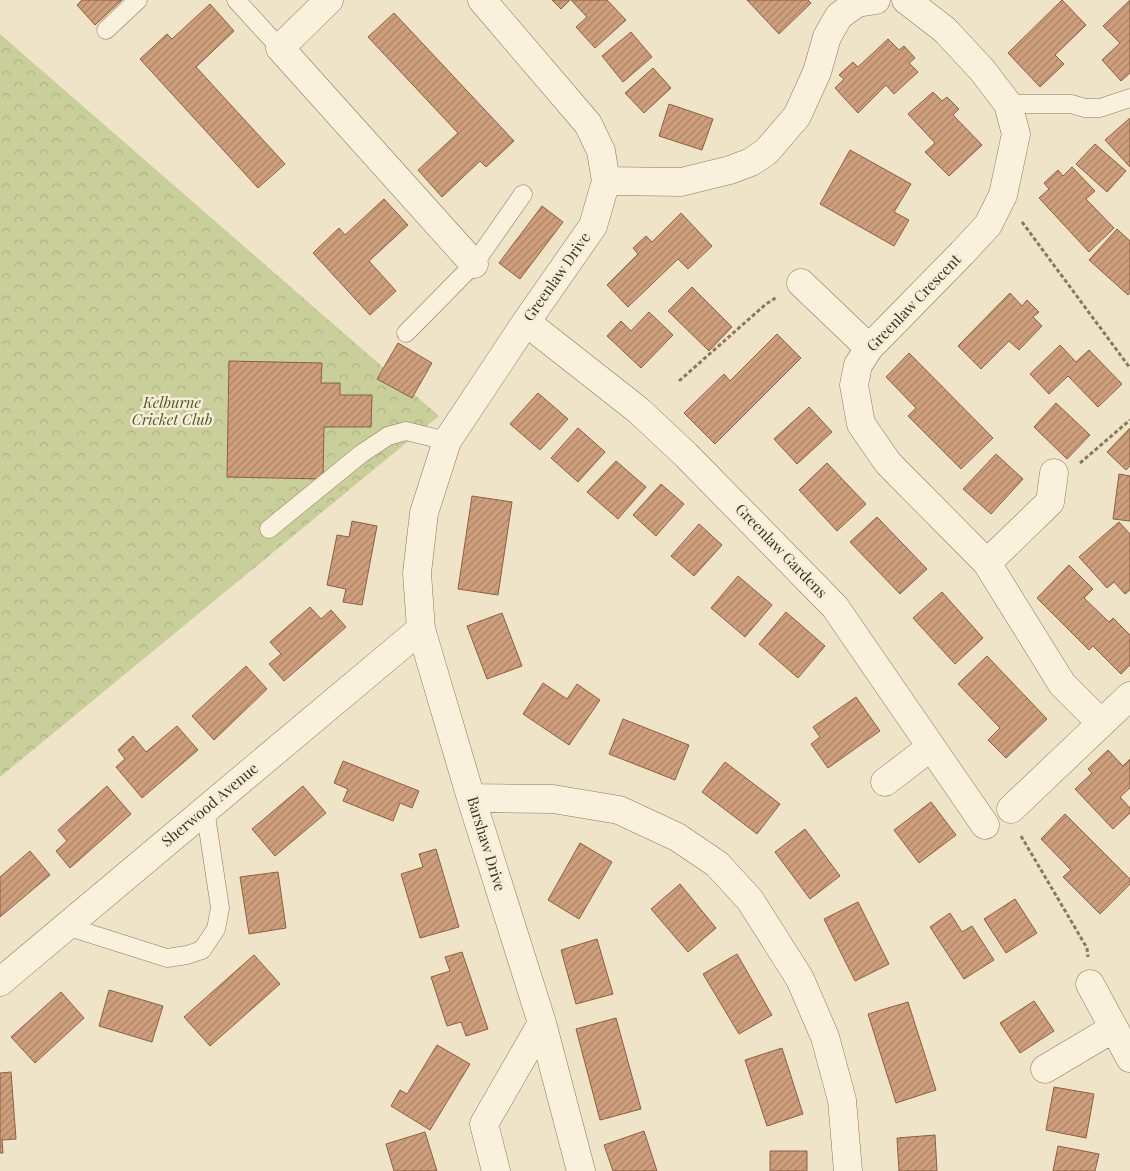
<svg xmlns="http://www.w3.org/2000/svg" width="1130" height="1171" font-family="'Playfair Display',serif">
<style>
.forest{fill:url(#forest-crowns)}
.building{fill:url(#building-hatch);stroke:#8d5f41}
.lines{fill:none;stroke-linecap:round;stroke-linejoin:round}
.service-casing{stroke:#8d765c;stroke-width:19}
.minor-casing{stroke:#8d765c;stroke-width:29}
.path{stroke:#8d765c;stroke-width:3;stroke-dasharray:4 2.5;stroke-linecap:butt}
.service{stroke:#faf1dc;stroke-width:18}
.minor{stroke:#faf1dc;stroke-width:28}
.labels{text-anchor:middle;stroke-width:5;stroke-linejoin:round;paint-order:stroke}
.street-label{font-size:15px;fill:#3d2e20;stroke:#f7eed8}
.park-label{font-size:15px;font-style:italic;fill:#4d5a26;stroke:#f7eed8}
</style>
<defs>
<pattern id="forest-crowns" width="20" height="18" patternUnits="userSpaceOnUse" patternTransform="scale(1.25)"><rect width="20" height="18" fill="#c9cf9b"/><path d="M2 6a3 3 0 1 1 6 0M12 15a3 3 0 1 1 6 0" fill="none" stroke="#aeb285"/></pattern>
<pattern id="building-hatch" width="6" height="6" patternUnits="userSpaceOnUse" patternTransform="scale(1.25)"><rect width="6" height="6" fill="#cf9f7d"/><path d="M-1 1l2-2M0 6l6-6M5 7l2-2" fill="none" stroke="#a98266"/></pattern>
</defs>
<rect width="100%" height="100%" fill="#f0e4c8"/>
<path class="forest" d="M0,34L439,416L0,777Z"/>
<path class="building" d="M82,0H122L95,25L77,5Z
M552,0H570L561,9Z
M571,0H607L626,20L595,48L576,27L587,17Z
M747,0H808L811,3L779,34Z
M1062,0L1086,25L1055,55L1064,64L1040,87L1008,53Z
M1130,0V73L1121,81L1102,60L1120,43L1103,26Z
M210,4L234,31L196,67L285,164L258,188L140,59L167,34L172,39Z
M394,13L514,141L486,167L480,161L442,197L418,170L458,133L368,37Z
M631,32L652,57L623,82L602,56Z
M888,39L899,50L904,46L915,58L909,63L918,72L894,94L886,85L858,113L835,88L844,79L839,75L853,62L858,67Z
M653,68L671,88L644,113L625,93Z
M933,92L942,101L947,97L959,109L953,115L982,145L949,176L925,152L935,143L908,114Z
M669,104L713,119L702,150L659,136Z
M1130,118V167L1105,140Z
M1095,144L1126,171L1107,192L1076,164Z
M850,150L911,184L894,212L909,220L894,246L820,204Z
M1072,167L1095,191L1086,199L1114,228L1089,252L1039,198L1049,189L1044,183L1058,170L1063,176Z
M384,199L408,225L369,261L396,291L370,315L313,253L339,228L345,235Z
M542,206L563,222L520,279L499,263Z
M681,213L712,246L688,269L678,259L628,307L607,285L638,254L633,248L646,236L652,242Z
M1117,229L1130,241V293L1128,295L1089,260Z
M692,287L732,327L709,351L668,311Z
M1010,293L1022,306L1027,300L1039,312L1033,317L1042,326L1019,350L1009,341L981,369L958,346Z
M649,312L673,335L641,368L607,336L621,321L631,331Z
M777,334L801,358L715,444L684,413L724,374L730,381Z
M398,343L432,363L412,398L377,379Z
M1060,345L1076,362L1089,350L1122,384L1098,407L1068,376L1049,394L1030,374Z
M909,353L993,438L961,469L908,416L916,408L886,377Z
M229,361L322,363L321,383H340V395H372L371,427H324L323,479L227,477Z
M538,393L568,419L540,450L510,424Z
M1056,403L1090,435L1067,459L1034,427Z
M809,407L832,432L797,464L774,439Z
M578,428L605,452L578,482L551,458Z
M1130,428V466L1126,470L1107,452Z
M996,454L1023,479L991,514L963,489Z
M616,461L646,487L618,519L587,492Z
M827,463L866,504L837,531L799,490Z
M1119,474L1130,476V521L1113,519Z
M661,484L684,504L656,536L633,515Z
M472,496L512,502L498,595L458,589Z
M877,517L927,569L900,594L850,542Z
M352,521L377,526L362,605L343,602L346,589L327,585L337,535L349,537Z
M1119,522L1130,534V590L1125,594L1114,582L1107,588L1079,557Z
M699,524L722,545L694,576L671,556Z
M1069,565L1093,589L1084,598L1109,622L1113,618L1130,635V665L1121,674L1093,646L1089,650L1037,598Z
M738,576L772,605L745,637L711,608Z
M942,592L983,638L955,664L913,618Z
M310,607L321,619L331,610L346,627L284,681L269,664L281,654L270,642Z
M786,612L825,646L798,678L759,644Z
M502,613L522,666L487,679L467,626Z
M987,656L1047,719L1006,758L988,740L1000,728L958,684Z
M246,666L267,689L214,740L192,716Z
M543,683L567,699L577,684L600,700L569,745L523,714Z
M856,697L880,731L828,768L811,744L820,737L813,727Z
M623,719L689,745L675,780L609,754Z
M177,726L198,750L142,798L116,767L125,759L118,750L133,736L146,752Z
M1108,750L1123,766L1130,759V788L1120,797L1130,808V813L1113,829L1075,789L1092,773L1088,769Z
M343,761L419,791L412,808L400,803L393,821L343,801L348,789L334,783Z
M725,762L780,804L757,834L702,792Z
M107,786L131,814L70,868L56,851L67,841L58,830Z
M303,786L326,813L275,856L252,829Z
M931,802L956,835L919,863L894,830Z
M1065,814L1130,879V884L1100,914L1063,877L1071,870L1041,839Z
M805,829L840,876L810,899L775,852Z
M580,843L612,862L579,919L548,900Z
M436,849L459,927L420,938L401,874L423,867L419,854Z
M30,851L50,875L0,917V877Z
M278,872L286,928L249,934L240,877Z
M680,884L716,928L688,952L651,909Z
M1015,899L1037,933L1006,953L984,919Z
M858,902L889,964L855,981L824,919Z
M950,913L962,932L972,926L994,960L964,979L930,927Z
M597,939L613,994L576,1004L561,950Z
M462,952L488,1029L466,1036L461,1022L447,1026L431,977L450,971L445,957Z
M737,954L772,1015L739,1034L703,974Z
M254,955L280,984L210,1046L184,1017Z
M109,990L163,1006L152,1042L99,1026Z
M61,992L84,1018L35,1063L11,1037Z
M1034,1001L1054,1031L1020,1053L1000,1023Z
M908,1002L936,1090L896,1103L868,1014Z
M616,1018L641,1109L600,1120L576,1029Z
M437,1045L470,1064L430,1130L391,1106L400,1090L407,1094Z
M782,1048L803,1114L767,1126L745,1060Z
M11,1072L16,1139L2,1140L3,1153H0V1073Z
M1054,1087L1094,1094L1086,1138L1046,1130Z
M644,1131L657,1171H613L604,1145Z
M425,1132L437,1171H394L386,1144Z
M935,1135L937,1171H899L897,1138Z
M1058,1146L1099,1154L1095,1171H1053Z
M770,1151H807V1171H770Z"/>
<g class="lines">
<g class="service-casing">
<path id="service" d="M236,0L280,48
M106,30L138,0
M1008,104H1071L1085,108H1100L1130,98
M406,333L474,264L523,194
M269,529L361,454L388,436L406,431L447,441
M66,926L167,958L187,955L202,950L216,929L220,908L205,809"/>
</g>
<g class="minor-casing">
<path id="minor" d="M329,0L280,48L474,264
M482,0L588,124L601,151L606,181L593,226L526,322L447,441L424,513L417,573L421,629L471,798L542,1023L581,1171
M906,0L945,30L982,70L1008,104L1016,134L1003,195L988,225L962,253L869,348L858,365L854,385L861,424L888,463L987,563L1062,684L1101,723
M606,181L681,182L730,170L751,162L766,152L797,116L817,72L827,37L839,16L857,3L876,0
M801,283L869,348
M526,322L638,410L686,455L835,607L985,825
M987,563L1050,502L1054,473
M885,782L931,747
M471,798L553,799L619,810L677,837L717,864L750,900L800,979L825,1037L842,1100L848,1171
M1011,809L1130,696
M0,982L421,629
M1090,984L1130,1058
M1045,1069L1114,1028
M496,1171L484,1124L542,1023"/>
</g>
<path class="path" d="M1022,222L1130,368
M679,381L766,304L777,297
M1080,463L1130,420
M1021,836L1087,948L1088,957"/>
<use href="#service" class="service"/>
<use href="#minor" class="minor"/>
</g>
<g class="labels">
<g class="street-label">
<text transform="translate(557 277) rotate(-55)" y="5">Greenlaw Drive</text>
<text transform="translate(914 303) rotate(-46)" y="5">Greenlaw Crescent</text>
<text transform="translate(781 551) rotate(46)" y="5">Greenlaw Gardens</text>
<text transform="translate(210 805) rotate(-40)" y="5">Sherwood Avenue</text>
<text transform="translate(486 844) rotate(73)" y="5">Barshaw Drive</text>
</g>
<g class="park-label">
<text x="172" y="408">Kelburne<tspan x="172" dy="17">Cricket Club</tspan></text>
</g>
</g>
</svg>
